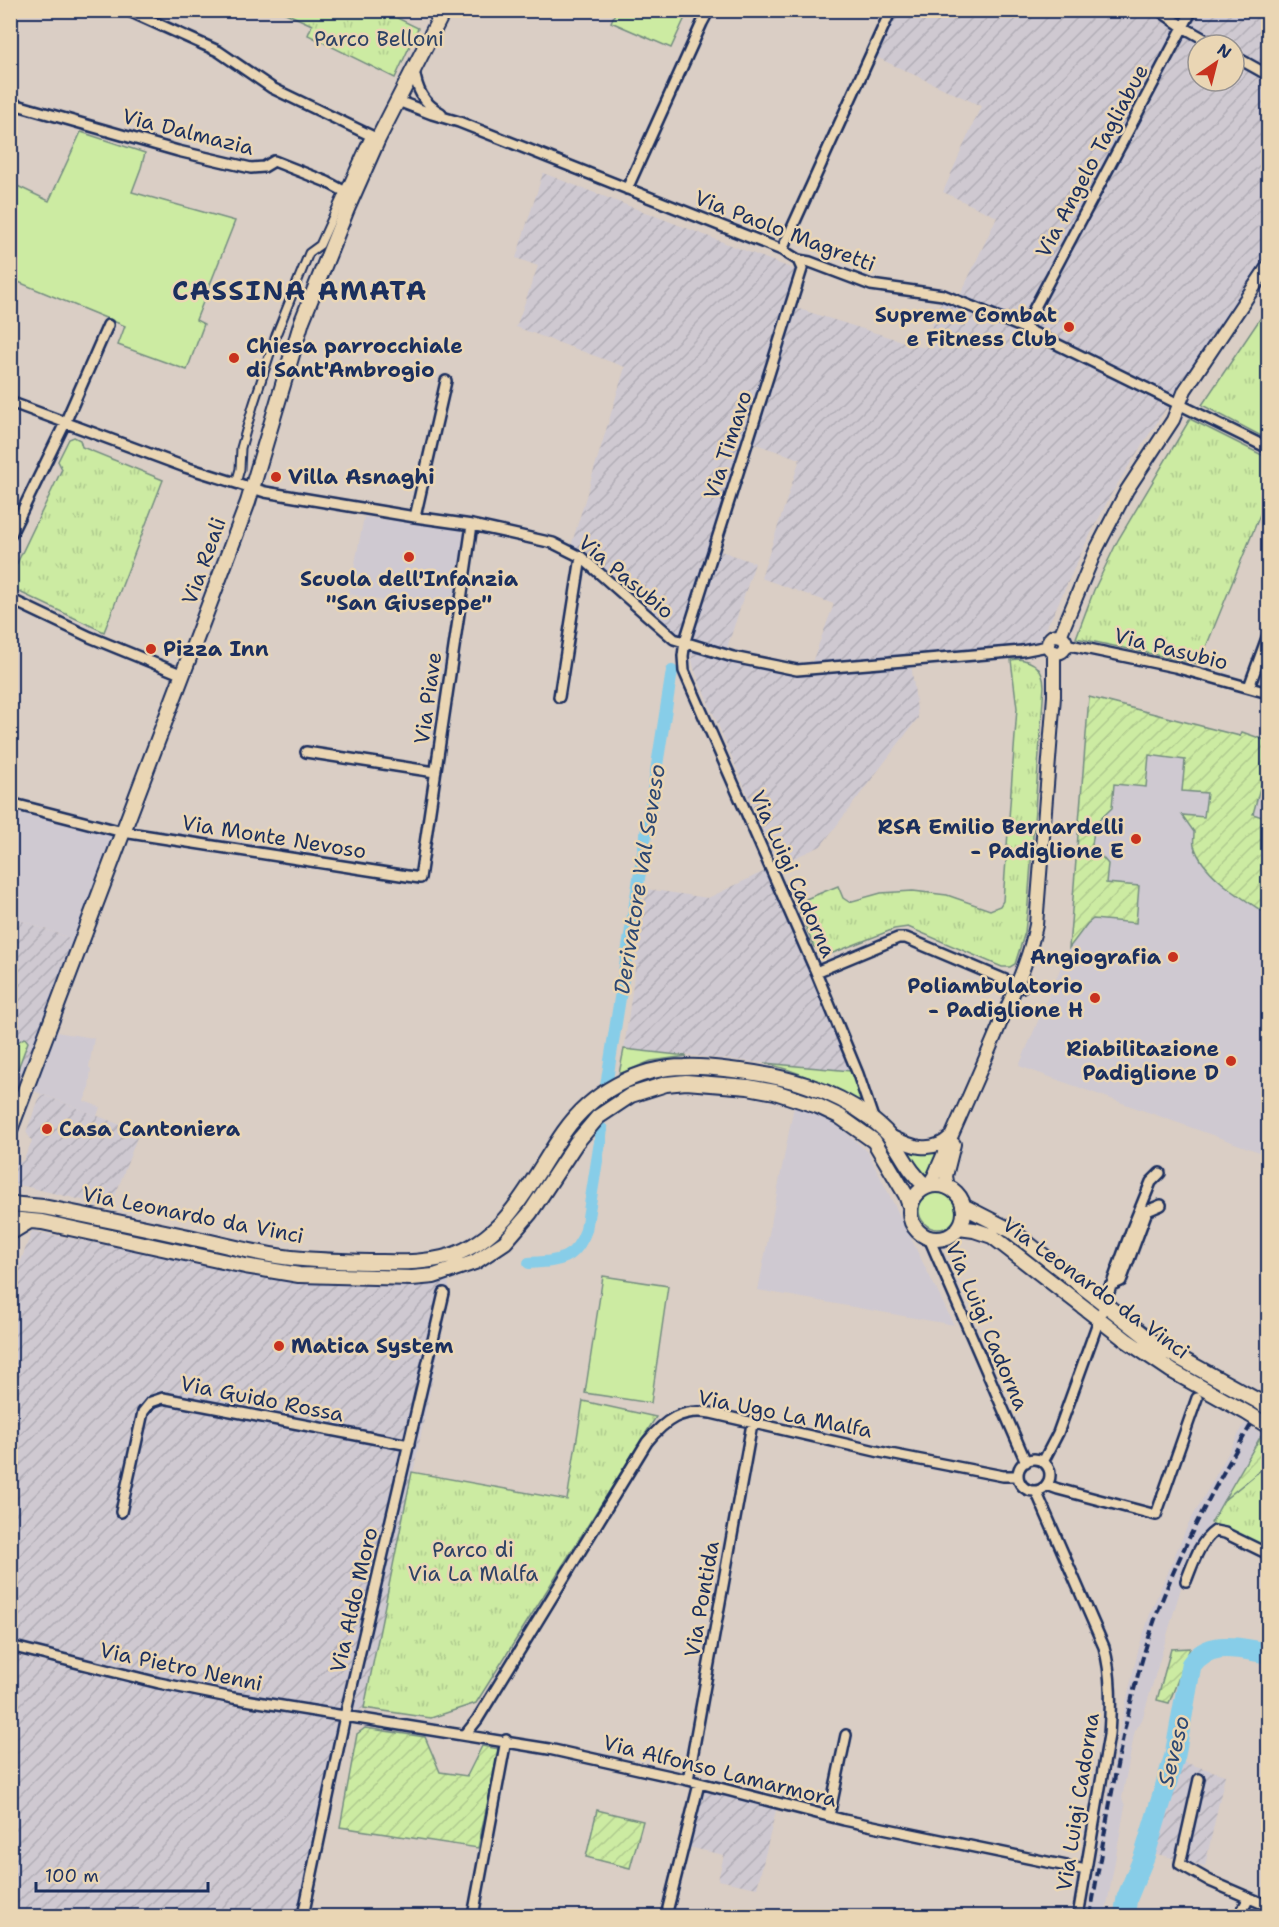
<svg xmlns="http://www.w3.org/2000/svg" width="1279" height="1927" font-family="'Shantell Sans',sans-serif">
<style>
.built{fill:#cfc9d1}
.industrial{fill:url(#industrial-furrows);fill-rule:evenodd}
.grass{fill:#cceba2;stroke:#748d80;stroke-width:1.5}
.park{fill:url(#park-tufts);stroke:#748d80;stroke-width:1.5}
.garden{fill:url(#garden-furrows);stroke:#748d80;stroke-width:1.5}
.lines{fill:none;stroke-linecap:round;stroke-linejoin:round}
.canal{stroke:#87cde8;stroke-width:12}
.river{stroke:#87cde8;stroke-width:21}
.pedestrian-casing{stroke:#1b2f5e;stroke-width:11}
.minor-casing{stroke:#1b2f5e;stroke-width:14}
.tertiary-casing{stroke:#1b2f5e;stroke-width:16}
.secondary-casing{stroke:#1b2f5e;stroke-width:18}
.pedestrian{stroke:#ead6b4;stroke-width:7}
.minor{stroke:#ead6b4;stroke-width:9}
.tertiary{stroke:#ead6b4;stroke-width:12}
.secondary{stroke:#ead6b4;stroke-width:14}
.rail{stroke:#1b2f5e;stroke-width:4;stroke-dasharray:9 4.5;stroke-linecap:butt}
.secondary-bridge-casing{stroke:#1b2f5e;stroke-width:18;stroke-linecap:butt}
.secondary-bridge{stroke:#ead6b4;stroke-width:14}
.poi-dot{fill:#c8321e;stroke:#ead6b4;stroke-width:2}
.labels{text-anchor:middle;stroke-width:5;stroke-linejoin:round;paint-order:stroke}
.park-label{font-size:21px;fill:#2d4265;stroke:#ead6b4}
.street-label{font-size:21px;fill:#1b2f5e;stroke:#ead6b4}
.poi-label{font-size:21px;font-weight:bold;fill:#1b2f5e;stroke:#ead6b4;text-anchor:end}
.water-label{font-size:22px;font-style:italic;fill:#2b4773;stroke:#ead6b4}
.district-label{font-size:27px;font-weight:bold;letter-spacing:1.5px;fill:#1b2f5e;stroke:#ead6b4}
</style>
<defs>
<pattern id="industrial-furrows" width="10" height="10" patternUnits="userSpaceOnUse" patternTransform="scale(1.5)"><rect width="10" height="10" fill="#cfc9d1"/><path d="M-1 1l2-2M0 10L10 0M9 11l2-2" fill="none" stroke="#b1adb6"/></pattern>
<pattern id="park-tufts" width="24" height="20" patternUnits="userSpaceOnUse" patternTransform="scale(1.5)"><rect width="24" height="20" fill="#cceba2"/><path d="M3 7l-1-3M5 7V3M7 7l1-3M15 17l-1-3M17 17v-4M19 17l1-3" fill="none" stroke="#afca8e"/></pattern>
<pattern id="garden-furrows" width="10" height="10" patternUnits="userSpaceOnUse" patternTransform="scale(1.5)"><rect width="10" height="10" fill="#cceba2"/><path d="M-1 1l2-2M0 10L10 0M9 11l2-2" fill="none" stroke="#afca8e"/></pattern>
</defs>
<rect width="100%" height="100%" fill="#dacec5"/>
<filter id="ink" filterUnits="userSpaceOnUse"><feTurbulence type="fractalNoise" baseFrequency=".0167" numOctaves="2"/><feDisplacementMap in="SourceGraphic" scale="12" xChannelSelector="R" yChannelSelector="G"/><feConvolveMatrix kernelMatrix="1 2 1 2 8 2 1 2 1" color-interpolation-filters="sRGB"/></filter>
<g filter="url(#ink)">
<path class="built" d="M364,517L460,529L465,534L452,614L349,594Z
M1089,697L1240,736L1242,732L1268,741V1155L1019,1066L1069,948Z
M10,806L119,834L78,941L11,917Z
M49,1031L94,1038L89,1067L91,1069L89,1089L84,1101L100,1107L97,1116L29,1089Z
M794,1106L834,1122L868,1152L954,1325L758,1290Z
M1245,1423L1262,1434L1200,1542L1183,1581L1142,1720L1135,1730L1122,1798L1125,1806L1105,1916H1086L1117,1741L1138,1651L1151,1611L1187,1527Z"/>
<path class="industrial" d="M897,11H1268V255L1135,456L1112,493L1085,545L1053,615L1036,645L910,655L918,718L821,846L778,865L694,669L690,649L669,642L575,558L572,543L625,367L516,327L538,266L516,258L543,173L796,270L786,305L924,348L942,298L956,304L997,217L943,192L981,106L876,57ZM1198,45H1234V81H1198ZM752,443L800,459L761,578L834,604L811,665L798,666L736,654L726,651L755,563L718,550Z
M765,871L857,1072L624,1049L646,889L708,898Z
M11,917L78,941L11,1100Z
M41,1094L139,1132L111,1207L11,1183V1174L15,1164L23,1161L32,1141L26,1132Z
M32,1231L276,1278L309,1282L402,1285L448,1279L450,1295L364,1708L350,1714L233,1693L11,1641L10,1290Z
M11,1654L235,1706L340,1721L300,1916H11Z
M1183,1762L1225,1775L1205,1866L1153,1853Z
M703,1789L777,1806L757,1888L718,1880L724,1855L688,1847Z"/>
<path class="grass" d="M616,11V10L688,11L671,48L611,22Z
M81,132L145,153L141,168L132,192L235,221L196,320L204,324L187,370L118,345L125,326L11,279V183L49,201Z
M25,1038L28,1042L11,1087C10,1074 9,1042 25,1038Z
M624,1049L687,1056L651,1061L619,1074Z
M764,1063L851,1071L862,1100L860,1104C829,1085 799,1071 764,1063Z
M904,1147H943L930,1178L915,1167Z
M919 1210a19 19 0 1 1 38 0a19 19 0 1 1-38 0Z
M603,1276L668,1286L651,1403L585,1393Z"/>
<path class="park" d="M281,11H383L418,28L395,78L308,35L312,25Z
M1268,307V436L1267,439L1202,405Z
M1190,419L1268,458V495L1199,664L1076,638L1094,590L1118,540Z
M74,437L80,440L82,447L163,480L104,632L11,588V576L62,469L58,461L69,439Z
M1018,659C1035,661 1043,669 1044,686L1028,904L1025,932L1015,964L1010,967H1002L908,927L894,929L833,953L814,947L796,903L838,886L843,898L849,902L881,893L913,891L947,895L990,910L1000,906L1003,901L1017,708L1011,660Z
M583,1401L656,1417L476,1703L431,1718L364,1708L412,1472L567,1500Z
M1268,1464V1549L1211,1523L1224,1500Z"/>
<path class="garden" d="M1089,697L1240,736L1242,732L1268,741V758L1253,814L1268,819V886L1262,911C1239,896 1203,874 1194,846C1193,842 1194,837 1194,832L1182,815L1204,817L1207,793L1182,791L1185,760L1149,755L1146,787L1114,784L1112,808L1095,824L1092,845L1108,864L1106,883L1139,886L1136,923L1093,919L1087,924L1069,948Z
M1262,1434L1268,1437V1464L1224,1500Z
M1190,1648L1169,1703L1157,1700L1171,1649Z
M365,1728L425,1737L440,1772L467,1776L482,1746L499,1749L478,1848L340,1827L357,1734Z
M597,1810L643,1821L630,1868L586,1857Z"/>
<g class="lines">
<path class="canal" d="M606,1086L672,671
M529,1263C559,1261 575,1261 586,1230L602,1129"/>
<path class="river" d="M1124,1916L1127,1898L1144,1857L1175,1755L1191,1665C1210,1638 1240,1649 1268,1653"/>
<g class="pedestrian-casing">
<path id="pedestrian" d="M236,483L240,469L241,448L253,406L276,335L309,253L320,245L370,135"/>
</g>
<g class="minor-casing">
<path id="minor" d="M127,10L218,51L272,88L378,139
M1159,10L1183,27L1215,45
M1234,56L1268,75
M414,70C417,90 423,103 441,113
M398,101L432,114L459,122L782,250L798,260L810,262L871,285L943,295L1024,328L1268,448
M10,103L178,151L251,168L264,167L274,161L327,182L353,196
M627,189L702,23L709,10
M782,250L891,10
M798,260L802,269L685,641L683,656L684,671L816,972L858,1074L874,1121
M1024,328L1192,10
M10,402L185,467L265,492L415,517L472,525L553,543L581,557L674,639L733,657L797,670L1022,651L1048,646
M415,517L446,381
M10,536L65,423L108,325
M10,599L90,637L183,675
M1065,644L1175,667L1268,693
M1249,687L1268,635
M559,697L581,557
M306,752L435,772
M10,803L123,832L420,878L472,525
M816,972L898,938H906L1022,987
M929,1238L1026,1462
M1110,1286L1121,1281L1147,1211L1161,1205
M1018 1475a16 16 0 1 1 32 0a16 16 0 1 1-32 0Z
M1043,1462L1058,1433L1131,1231L1151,1182L1160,1173
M1047,1485L1058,1489L1156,1515L1197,1398
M1036,1491L1104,1647C1112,1676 1111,1705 1109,1735L1078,1916
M121,1512L143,1412L151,1402L163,1398L409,1445
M1186,1581C1193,1564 1199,1542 1215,1531L1225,1533L1268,1554
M10,1646L159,1683L233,1698L549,1749L688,1780L844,1820L1086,1870
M465,1735L477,1720L647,1442C665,1420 682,1408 711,1413L880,1452L1003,1476H1018
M1199,1779L1180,1864L1210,1881L1268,1906
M688,1780L752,1424
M829,1816L846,1735
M303,1916L345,1716L444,1293
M473,1916L506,1740
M666,1916L699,1784
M1239,1916L1249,1898"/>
</g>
<g class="tertiary-casing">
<path id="tertiary" d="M1048 644a9 9 0 1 1 18 0a9 9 0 1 1-18 0Z
M1060,636L1095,552L1127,490L1173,420L1185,390L1268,266
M890,1136C910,1146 931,1155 950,1137
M927,1187L934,1176C956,1125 979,1075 1000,1024C1014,991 1029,960 1036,925L1054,696V652
M948,1188L946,1176L954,1144"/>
</g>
<g class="secondary-casing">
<path id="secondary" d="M10,1130L248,502L302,321L347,209L378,139L444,10
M910 1212a27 27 0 1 1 54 0a27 27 0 1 1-54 0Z
M10,1204L43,1207C95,1217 146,1228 198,1239C224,1245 251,1252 277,1256C308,1261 338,1261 369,1262C396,1262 423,1264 450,1256C509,1237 531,1179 564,1132C591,1093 638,1067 685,1067C704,1066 723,1069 741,1071C788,1077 831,1089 869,1117C876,1123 886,1130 891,1138C903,1156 910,1173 927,1187
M963,1206L1012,1231L1158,1346L1258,1401
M10,1219L42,1222L245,1266L299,1275L412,1278L434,1276L475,1262L505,1242L530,1213L576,1143L598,1117L631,1095L666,1084L686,1082L748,1087L775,1092L818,1106L839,1116L874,1141L906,1195L910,1206
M959,1228L974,1230L992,1236L1126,1340L1172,1371L1249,1414
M10,1233L28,1222"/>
</g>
<use href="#pedestrian" class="pedestrian"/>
<use href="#minor" class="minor"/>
<use href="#tertiary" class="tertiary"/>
<use href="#secondary" class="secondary"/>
<path class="rail" d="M1090,1916C1108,1817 1122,1715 1155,1619C1183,1540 1225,1468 1268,1396"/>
<g class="secondary-bridge-casing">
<path id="secondary-bridge" d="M1258,1401L1268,1408
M1249,1414L1268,1426"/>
</g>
<use href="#secondary-bridge" class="secondary-bridge"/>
</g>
</g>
<g class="poi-dot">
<circle cx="1069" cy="327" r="6"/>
<circle cx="234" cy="358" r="6"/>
<circle cx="276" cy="477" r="6"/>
<circle cx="409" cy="557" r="6"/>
<circle cx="151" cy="649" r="6"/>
<circle cx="1136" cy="839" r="6"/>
<circle cx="1173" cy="957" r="6"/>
<circle cx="1095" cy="998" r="6"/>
<circle cx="1231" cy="1061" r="6"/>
<circle cx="47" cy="1129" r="6"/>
<circle cx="279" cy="1346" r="6"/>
</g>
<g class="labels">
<g class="park-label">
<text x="379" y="46">Parco Belloni</text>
<text x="473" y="1557">Parco di<tspan x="473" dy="24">Via La Malfa</tspan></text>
</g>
<g class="street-label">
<text transform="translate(188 132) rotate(14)" y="7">Via Dalmazia</text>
<text transform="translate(1092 161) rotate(-62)" y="7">Via Angelo Tagliabue</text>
<text transform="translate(785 231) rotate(21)" y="7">Via Paolo Magretti</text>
<text transform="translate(728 445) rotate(-72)" y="7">Via Timavo</text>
<text transform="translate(204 561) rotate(-70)" y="7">Via Reali</text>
<text transform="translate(626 577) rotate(40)" y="7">Via Pasubio</text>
<text transform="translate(1171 649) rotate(14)" y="7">Via Pasubio</text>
<text transform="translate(428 698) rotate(-82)" y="7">Via Piave</text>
<text transform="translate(274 837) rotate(9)" y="7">Via Monte Nevoso</text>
<text transform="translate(793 874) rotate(66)" y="7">Via Luigi Cadorna</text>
<text transform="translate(193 1215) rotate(11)" y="7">Via Leonardo da Vinci</text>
<text transform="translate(1096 1288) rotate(36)" y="7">Via Leonardo da Vinci</text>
<text transform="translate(987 1326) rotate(67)" y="7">Via Luigi Cadorna</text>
<text transform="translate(262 1399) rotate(11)" y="7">Via Guido Rossa</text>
<text transform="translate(785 1414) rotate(11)" y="7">Via Ugo La Malfa</text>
<text transform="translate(702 1599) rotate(-80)" y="7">Via Pontida</text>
<text transform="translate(354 1600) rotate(-77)" y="7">Via Aldo Moro</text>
<text transform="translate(181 1667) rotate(12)" y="7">Via Pietro Nenni</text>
<text transform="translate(720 1771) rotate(14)" y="7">Via Alfonso Lamarmora</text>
<text transform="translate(1078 1802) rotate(-81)" y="7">Via Luigi Cadorna</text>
</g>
<g class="poi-label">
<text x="1057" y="322">Supreme Combat<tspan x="1057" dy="24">e Fitness Club</tspan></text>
<text x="246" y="353" text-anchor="start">Chiesa parrocchiale<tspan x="246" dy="24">di Sant'Ambrogio</tspan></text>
<text x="288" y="484" text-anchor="start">Villa Asnaghi</text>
<text x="409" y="586" text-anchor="middle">Scuola dell'Infanzia<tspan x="409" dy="24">"San Giuseppe"</tspan></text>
<text x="163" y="656" text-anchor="start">Pizza Inn</text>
<text x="1124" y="834">RSA Emilio Bernardelli<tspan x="1124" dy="24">- Padiglione E</tspan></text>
<text x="1161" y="964">Angiografia</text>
<text x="1083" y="993">Poliambulatorio<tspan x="1083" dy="24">- Padiglione H</tspan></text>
<text x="1219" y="1056">Riabilitazione<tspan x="1219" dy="24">Padiglione D</tspan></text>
<text x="59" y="1136" text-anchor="start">Casa Cantoniera</text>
<text x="291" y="1353" text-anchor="start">Matica System</text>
</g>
<g class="water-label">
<text transform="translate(639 879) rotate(-81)" y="8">Derivatore Val Seveso</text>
<text transform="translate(1173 1751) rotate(-76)" y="8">Seveso</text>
</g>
<g class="district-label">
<text x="300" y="300">CASSINA AMATA</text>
</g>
</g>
<rect width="1279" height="1927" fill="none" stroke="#ead6b4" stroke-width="36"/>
<rect x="18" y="18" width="1243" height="1891" fill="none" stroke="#1b2f5e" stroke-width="2" filter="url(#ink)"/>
<g transform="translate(1216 63) rotate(35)"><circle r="28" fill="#ead6b4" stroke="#979392" stroke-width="1.5"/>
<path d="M0-4.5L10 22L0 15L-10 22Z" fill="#c8321e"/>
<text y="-9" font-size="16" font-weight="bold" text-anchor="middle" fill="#1b2f5e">N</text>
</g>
<path d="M36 1882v9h172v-9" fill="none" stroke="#1b2f5e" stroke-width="3"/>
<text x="45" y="1882" font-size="18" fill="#1b2f5e" stroke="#ead6b4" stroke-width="4.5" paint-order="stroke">100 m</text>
</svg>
